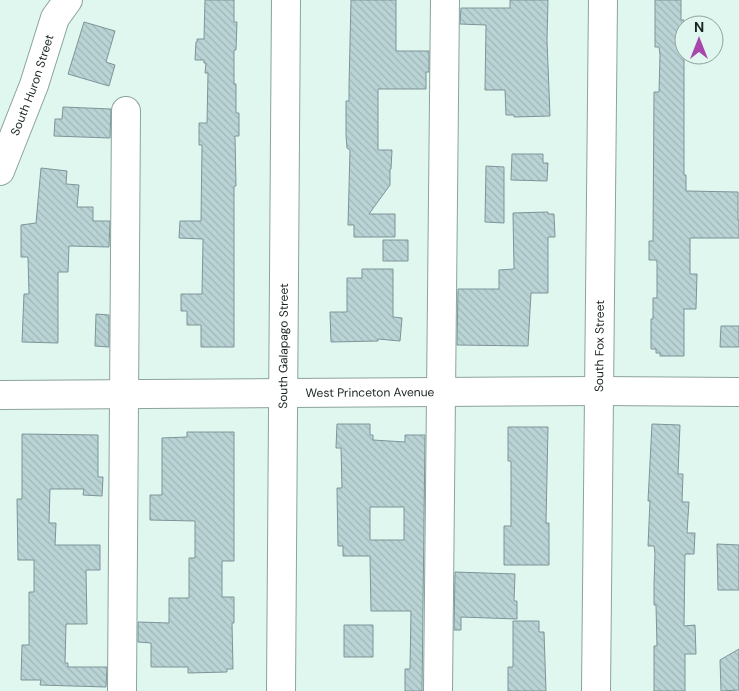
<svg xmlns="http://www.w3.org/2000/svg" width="739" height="691" font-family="'DM Sans',sans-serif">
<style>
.building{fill:url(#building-back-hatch);stroke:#7d9598;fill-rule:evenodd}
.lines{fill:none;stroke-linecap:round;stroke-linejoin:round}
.minor-casing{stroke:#8ca39c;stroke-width:30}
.minor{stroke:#fff;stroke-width:28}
.labels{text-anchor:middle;stroke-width:5;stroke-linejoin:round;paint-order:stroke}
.street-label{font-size:12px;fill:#192220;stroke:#dff7ef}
</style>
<defs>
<pattern id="building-back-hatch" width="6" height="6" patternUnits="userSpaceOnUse" patternTransform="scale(1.25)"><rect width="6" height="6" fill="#bad4d6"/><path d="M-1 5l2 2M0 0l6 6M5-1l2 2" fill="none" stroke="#9fb6b7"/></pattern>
</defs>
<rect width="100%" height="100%" fill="#dff7ef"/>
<path class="building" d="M205,0H234V22H237L236,50H234V84H236V113H239V136H235L236,186H234V347H201V325H187V311H181V294H202L203,239L179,238L180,221H201L202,145H199V123H207L208,73H205L206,63H204V60H195L196,42H197V39H204Z
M351,0H396V51H429V72H426V89H378V150H392L391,169H390V185L369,214H395V237H354V225H348L350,150L347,148L346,135V101H349V86Z
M510,0H548L547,40L550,116L514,117V115H506L505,90H485L486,25L460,24L461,8H510Z
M655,0H681V20H684V175H686V191L738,192V220H739V238H690V274H697L696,309H684V356H660V353H656V349H651V319H653V298H657V262L656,260H649V241H653L654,92H659L660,55L659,47H655Z
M84,22L115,31L106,62L115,65L109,86L68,74Z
M63,107L111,109L110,138L54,136L55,119H62Z
M512,154H543V163H548L547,181L511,180Z
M486,166L504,167V223L485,222Z
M41,168L67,171L66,184L79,185L77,207H93V221H110L109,247L69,246L68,272H58V343L22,342L24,294H29L28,257H21V225L36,223Z
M548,212V214H554L555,237H548V293H531L528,346L457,345L458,289H499V270L514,269L513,213Z
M383,240H408V261H383Z
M362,269H393V317L402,318L400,341L378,339V341L331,342L330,312H347V278H362Z
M96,314L109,315V347L95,346Z
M721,326H739V347H720Z
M337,424H370V435H373V440L405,442V435H425L422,691H405V669H410L411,611H371L370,556H343V546H338L337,488H342L341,448H336ZM370,507H404V540H370Z
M652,424L680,425L678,474H683L682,502H689L687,533H695L694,554H685L684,626L695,625L696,654H685V691H654V646H657L656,605H654V585L655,554L654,546H648L650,501H648Z
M508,427H548L546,523H549V565H504V526H511V461H508Z
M187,432H234V561H222V597H234V623H232L233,669H227V672L188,673V667H151V643L138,642V622L169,623V598H189V558H195V521L150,520V495H162V438L187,437Z
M22,434L98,435V477H103L102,496L83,495L84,489H50L49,523H56L55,545H100V570H86L87,624H66L65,663H68V667H107L106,687L40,685L41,680H21L22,645H29V592H34V560H18L17,499H22Z
M717,544L739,545V590H718Z
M455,572L515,574L514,601H517V619L461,617V630H454Z
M513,621H539V632H544L546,691H508V667H513Z
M344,625H373V657H344Z
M739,649V690L721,691L720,660Z"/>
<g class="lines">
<g class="minor-casing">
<g id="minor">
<path id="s1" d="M0,171L34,85L55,18L68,0"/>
<path id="s2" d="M0,395L600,391L739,392"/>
<path d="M122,691L126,111"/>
<path id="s3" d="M281,691L286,0"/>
<path d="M438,691L445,0"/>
<path id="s4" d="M596,691L603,0"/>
</g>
</g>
<use href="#minor" class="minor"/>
</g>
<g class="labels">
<g class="street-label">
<text dy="4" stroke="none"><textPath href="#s1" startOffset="92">South Huron Street</textPath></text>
<text dy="4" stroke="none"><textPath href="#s3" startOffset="345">South Galapago Street</textPath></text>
<text dy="4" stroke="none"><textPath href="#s4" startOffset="345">South Fox Street</textPath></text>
<text dy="4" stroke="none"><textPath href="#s2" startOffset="370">West Princeton Avenue</textPath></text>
</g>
</g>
<g transform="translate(699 40)"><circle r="24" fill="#dff7ef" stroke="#90a29c"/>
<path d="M0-4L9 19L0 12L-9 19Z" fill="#a846ac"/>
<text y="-8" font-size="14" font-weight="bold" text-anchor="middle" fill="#192220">N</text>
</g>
</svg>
